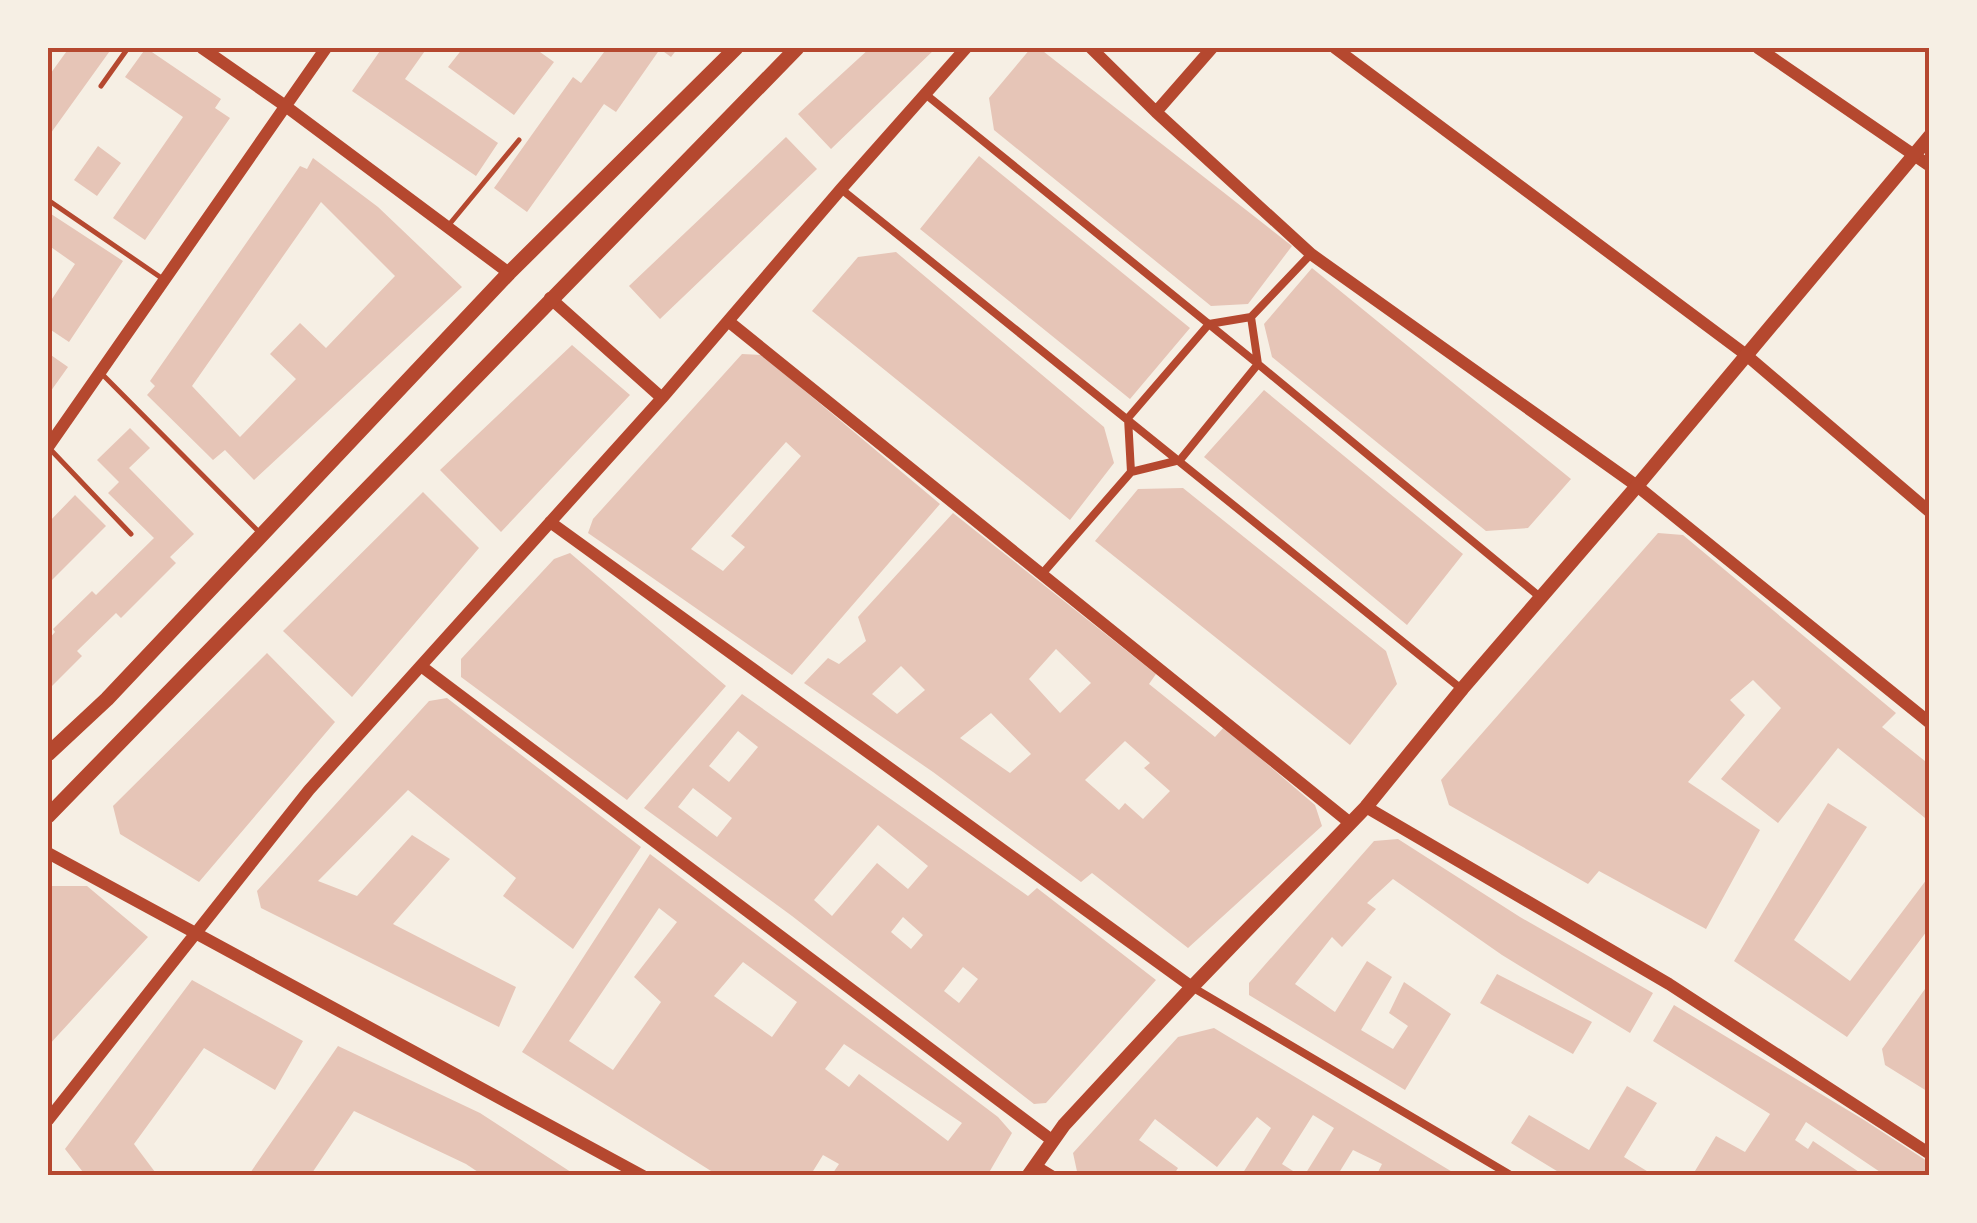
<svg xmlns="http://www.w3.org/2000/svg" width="1977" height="1223" font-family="'DejaVu Sans',sans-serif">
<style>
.building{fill:#e6c5b7;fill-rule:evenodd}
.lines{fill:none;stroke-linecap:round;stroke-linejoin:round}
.service{stroke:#b5482f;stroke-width:5}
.pedestrian{stroke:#b5482f;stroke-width:8}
.tertiary{stroke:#b5482f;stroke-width:12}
.secondary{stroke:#b5482f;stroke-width:14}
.trunk{stroke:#b5482f;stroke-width:15}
.neatline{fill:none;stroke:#b5482f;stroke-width:4}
</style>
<rect width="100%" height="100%" fill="#f6efe4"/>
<path class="building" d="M69,48H112L48,137V77Z
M146,48L221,99L215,108L230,118L145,240L113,218L183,117L125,77Z
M382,48H427L405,79L498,143L476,176L352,91Z
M463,48H544L540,52L554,62L514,115L448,67Z
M607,48H678L671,57L660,49L616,112L604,104L527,212L494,188L573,77L581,83Z
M870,48H936L831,149L798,114Z
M1031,48H1039L1292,246L1248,304L1211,306L994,130L989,98Z
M786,137L817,169L660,319L629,286Z
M98,146L121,163L97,196L74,180Z
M979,156L1190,328L1130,399L920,229Z
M313,158L378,207L462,287L254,480L225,450L213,460L147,395L155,386L150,381L300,166L307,169ZM321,202L395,276L326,348L300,323L270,354L296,379L240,437L192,386Z
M48,212L123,261L69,342L48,328V305L75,264L48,245Z
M896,252L1104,427L1114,463L1070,520L812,311L858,257Z
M1312,268L1571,479L1528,528L1486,531L1272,357L1264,324Z
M572,345L630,395L501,532L440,470Z
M48,353L68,367L48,395Z
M742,354L762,355L940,504L792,675L588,533L593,519ZM786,442L801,456L731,536L745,547L723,571L691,549Z
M1264,390L1463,554L1407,625L1204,457Z
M130,428L150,448L129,468L194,534L170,557L176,563L121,618L116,613L77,651L82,656L48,690V640L55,632L53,629L92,591L96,595L154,538L108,493L119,482L97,460Z
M1183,488L1386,651L1397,684L1350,745L1095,541L1138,489Z
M423,492L479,548L352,697L283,631Z
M75,495L106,526L48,584L49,538L48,523Z
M953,513L1156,674L1149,684L1215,737L1224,727L1315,805L1322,826L1188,948L1092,873L1081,882L933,772L804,683L828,658L839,664L866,641L858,617ZM1056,649L1091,683L1060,713L1029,679ZM901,666L925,690L897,714L872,694ZM991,713L1031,754L1010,773L960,738ZM1125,741L1150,763L1144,768L1170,791L1143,819L1125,803L1119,810L1085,780Z
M1658,533L1683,535L1896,713L1882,727L1930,765V822L1838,748L1778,823L1721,779L1781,708L1753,680L1730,700L1745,715L1688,782L1760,830L1706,929L1599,871L1588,884L1449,805L1441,780Z
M570,553L726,686L627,800L461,677V659L554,559Z
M267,653L335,722L199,882L120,834L113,806Z
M742,694L1028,896L1037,888L1156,980L1046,1103L1034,1104L792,916L644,808ZM738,731L758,747L729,782L709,766ZM693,788L732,818L717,837L678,807ZM878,825L928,866L908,889L877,863L832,916L814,900ZM903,917L923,935L911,949L891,932ZM963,967L978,979L959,1003L944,991Z
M447,698L641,847L573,949L503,896L516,878L408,790L318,881L357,896L412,835L450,859L393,924L516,987L499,1027L261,908L257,891L429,701Z
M1828,803L1867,827L1794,940L1850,981L1930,875V927L1847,1037L1734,961Z
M1398,839L1520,917L1653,993L1630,1033L1502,955L1393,879L1367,903L1376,909L1342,947L1332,937L1295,984L1335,1012L1367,961L1392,977L1361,1030L1393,1049L1408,1026L1389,1013L1404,982L1451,1014L1405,1090L1249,995V983L1374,841Z
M650,854L998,1117L1012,1133L987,1176H831L839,1164L823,1155L810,1176H719L522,1052ZM659,908L677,922L634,977L661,1002L613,1070L569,1041ZM743,962L797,1002L772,1037L714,996ZM844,1044L962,1123L948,1141L859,1074L849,1087L825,1069Z
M48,886H87L148,937L48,1046Z
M1497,974L1592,1022L1573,1054L1480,1003Z
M192,980L303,1041L275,1090L204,1048L134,1144L158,1176H86L65,1149Z
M1930,982V1093L1885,1065L1882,1049Z
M1674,1005L1864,1120L1930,1163V1176H1886L1806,1122L1795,1140L1808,1149L1813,1141L1865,1176H1692L1716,1136L1745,1152L1770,1114L1653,1041Z
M1214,1028L1459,1176H1376L1382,1164L1353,1150L1337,1176H1304L1334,1128L1313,1115L1282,1164L1301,1176H1241L1271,1128L1257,1117L1217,1167L1155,1119L1139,1140L1178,1168L1173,1176H1078L1073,1153L1178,1037Z
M338,1046L480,1113L577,1176H484L466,1164L354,1111L310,1176H248Z
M1627,1086L1657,1103L1624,1157L1655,1176H1565L1511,1143L1529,1115L1589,1150Z"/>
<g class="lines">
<path class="service" d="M101,86L128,48
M48,200L163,279
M448,226L519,140
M102,374L260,533
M50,449L131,534"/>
<path class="pedestrian" d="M924,93L1258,364L1540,597
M841,189L1464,691
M1131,472L1180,460L1258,364L1251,317
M1042,574L1131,472L1128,418L1209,324L1251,317L1311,254
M1192,987L1512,1176
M1037,1165L1055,1176"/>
<path class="tertiary" d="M202,48L284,105L509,273
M1091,48L1156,112L1311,254L1637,486L1930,723
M1335,48L1745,354L1930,512
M1758,48L1930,166
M1156,112L1212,48
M550,298L662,398
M728,321L1349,822
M48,447L326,48
M550,522L1192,987
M421,666L1053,1141
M1366,807L1669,984L1930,1154
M48,853L643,1176
M48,1120L309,790L662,398L841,189L966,48"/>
<path class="secondary" d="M1028,1176L1064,1125L1192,987L1366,807L1462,689L1637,486L1930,136"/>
<path class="trunk" d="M48,754L107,699L509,273L736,48
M48,816L797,48"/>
</g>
<rect width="1977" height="1223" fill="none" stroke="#f6efe4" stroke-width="100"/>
<rect x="50" y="50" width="1877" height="1123" class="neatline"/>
</svg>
